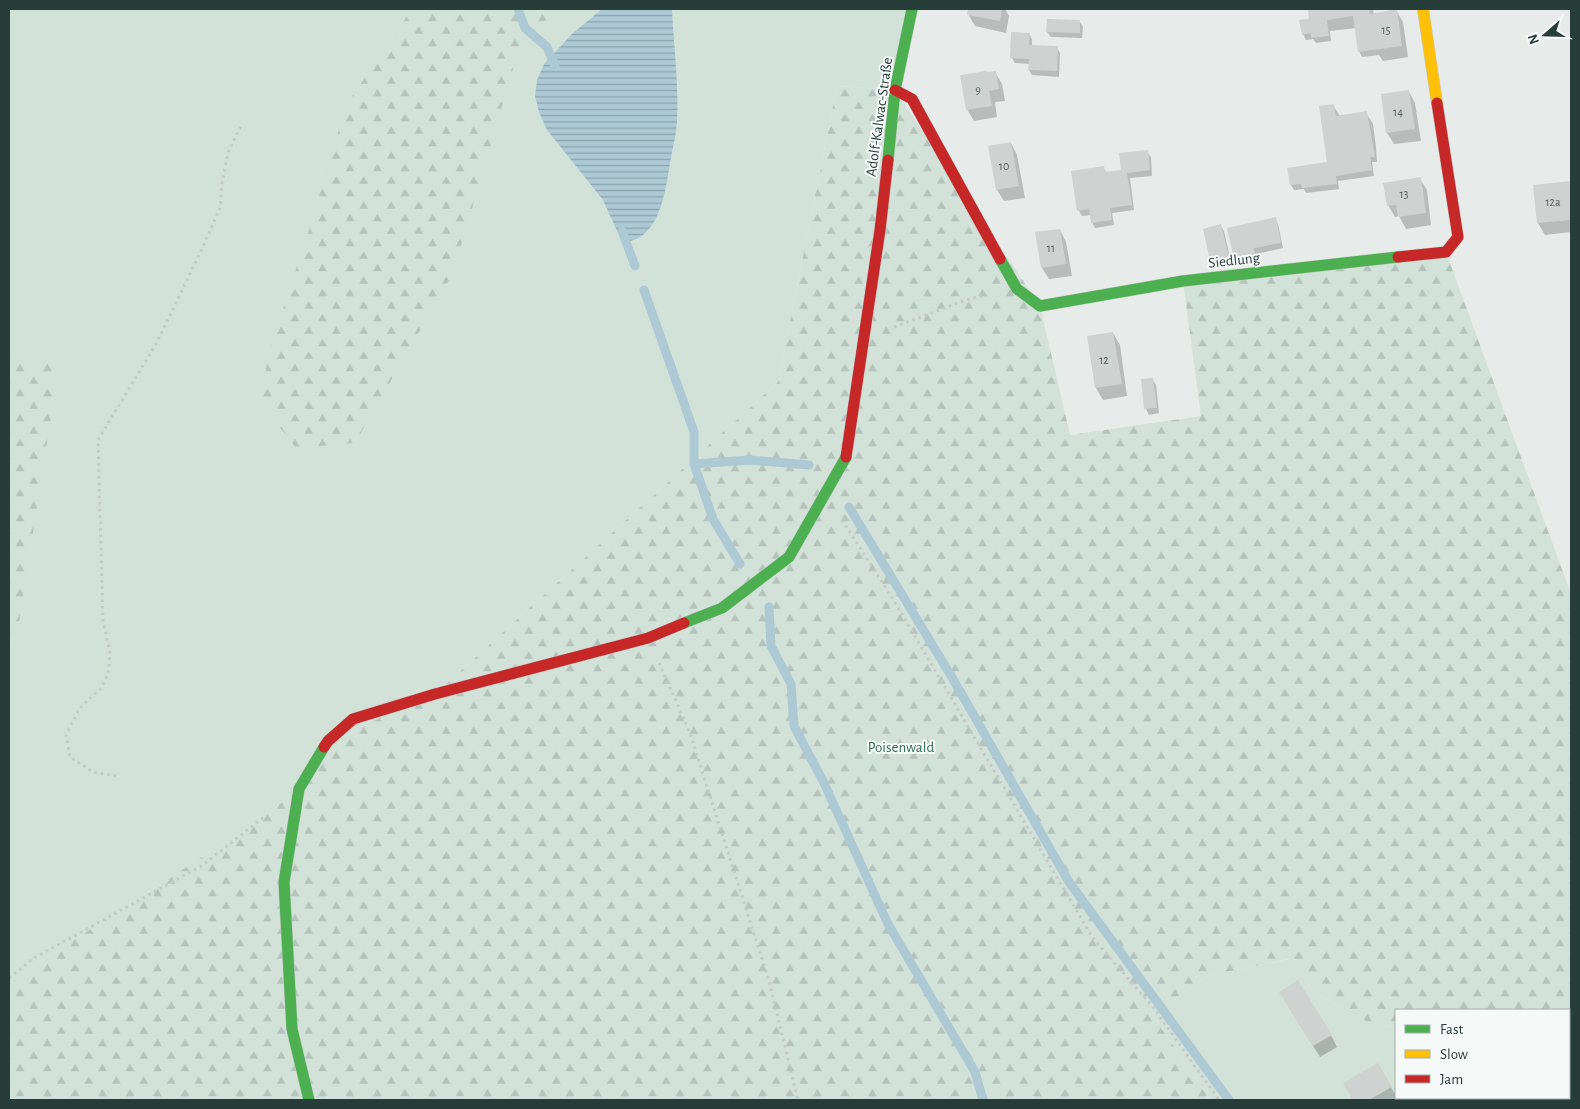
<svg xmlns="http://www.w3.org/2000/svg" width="1580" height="1109" font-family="'Alegreya Sans',sans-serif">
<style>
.grass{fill:#d2e2d9}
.forest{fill:url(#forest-firs)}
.water{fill:url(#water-rules)}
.shadow{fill:#0003}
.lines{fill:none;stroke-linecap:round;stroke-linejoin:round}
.stream{stroke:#acc9d4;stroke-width:9}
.building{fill:#ced2d1}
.fast-casing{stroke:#c4c9c7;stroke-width:12}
.slow-casing{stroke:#c4c9c7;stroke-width:12}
.jam-casing{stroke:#c4c9c7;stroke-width:12}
.path{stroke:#c3cac9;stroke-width:3;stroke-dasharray:2.5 4;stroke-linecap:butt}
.fast{stroke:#4caf50;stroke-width:11}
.slow{stroke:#ffc107;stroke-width:11}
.jam{stroke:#c62828;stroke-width:11}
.labels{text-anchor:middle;stroke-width:4;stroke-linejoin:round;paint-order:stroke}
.number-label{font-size:12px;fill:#516360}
.street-label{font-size:15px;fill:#263d3a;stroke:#f5f9f8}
.park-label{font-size:15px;fill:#346f55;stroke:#f5f9f8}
</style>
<defs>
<pattern id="forest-firs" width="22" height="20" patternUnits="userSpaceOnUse" patternTransform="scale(1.25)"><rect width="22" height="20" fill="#d2e2d9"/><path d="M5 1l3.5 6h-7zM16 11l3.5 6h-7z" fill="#b4c3bb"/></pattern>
<pattern id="water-rules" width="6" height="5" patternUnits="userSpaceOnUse" patternTransform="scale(1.25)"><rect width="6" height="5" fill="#acc9d4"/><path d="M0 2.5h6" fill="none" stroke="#8ca4ad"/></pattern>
</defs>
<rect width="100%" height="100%" fill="#e7ebe9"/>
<path class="grass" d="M9,9H912L895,90L837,86L778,382L435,694L299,789L262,818L9,982Z
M1294,958L1322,997L1375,1026L1396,1027V1098H1467L1468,1100H1211L1152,1015L1207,976Z"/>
<path class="forest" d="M412,9H578L525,28L453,273L355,443L296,448L259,401L272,342L309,230L346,105Z
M837,86L895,90L1040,306L1070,435L1201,416L1183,281L1446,252L1571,594V1100H1468L1467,1098H1569V1010H1396V1027L1375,1026L1322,997L1293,958L1207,976L1152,1015L1211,1100H9V982L262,818L299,789L328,741L435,694L778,382Z
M9,356L59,364L14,656H9Z"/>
<path class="water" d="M602,9H672V11C674,48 679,86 677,123C676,135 673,146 671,157C666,185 662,239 625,242L617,231L603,200L547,130L539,112L535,96L537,80L544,64L572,34Z"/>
<path class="shadow" d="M969,9H1005L1009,16L1006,33L975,26L968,14Z
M1309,9H1373L1374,14L1396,10L1403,22L1408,57L1383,61L1379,55L1362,57L1359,51L1356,28L1330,31L1331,41L1316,43L1313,39L1306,40L1303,34L1311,25Z
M1080,22L1083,27L1082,38L1051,37L1047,32Z
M1029,34L1032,39V46L1057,48L1060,53L1059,77L1032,75L1029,70L1030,64L1015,63L1012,58Z
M995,72L1002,84L1005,101L995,102L997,117L974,121L967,109Z
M1409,92L1415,103L1421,141L1394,144L1387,133Z
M1333,105L1340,116L1366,113L1373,124L1376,147L1377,162H1372L1374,176L1338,181L1339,189L1306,193L1304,189L1294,190L1291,185L1328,163Z
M1011,143L1017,155L1025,198L1004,201L997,190Z
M1147,152L1151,157L1152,176L1130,178L1134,210L1112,213L1114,225L1095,228L1092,222L1091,215L1082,216L1079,211L1073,172L1103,168L1107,173L1122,171Z
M1420,179L1427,190L1431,225L1406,229L1399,216L1395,217L1388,205Z
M1571,182V232L1545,235L1538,223L1534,186Z
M1275,219L1278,224L1283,248L1256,254L1258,264L1236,263Z
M1221,226L1224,231L1231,262L1215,266L1211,261Z
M1060,230L1066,242L1072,276L1049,279L1042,268Z
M1113,333L1120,345L1127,396L1103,400L1096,388L1088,337Z
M1152,379L1156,385L1159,413L1149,415L1146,409L1142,381Z
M1287,1004L1331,1035L1337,1047L1320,1057Z
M1377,1064L1398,1099L1355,1100L1345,1083Z"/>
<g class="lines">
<path class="stream" d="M518,9L525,28L547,47L555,66
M622,231L635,266
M644,290L694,432V464L713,519L740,564
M694,464L750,460L809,465
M849,507L953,679L1069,882L1229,1100
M769,607L771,646L791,684L794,726L824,783L888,924L975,1072L983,1100"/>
</g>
<path class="building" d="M968,9H1002L1000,21L967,15Z
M1308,9H1369L1370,14L1397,9L1402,46L1358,52L1353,16L1327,20L1329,36L1311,38V33L1302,35L1299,20L1309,19Z
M1047,19L1080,20V33L1046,32Z
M1011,32L1030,33L1029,45L1058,46L1057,71L1028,70L1029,59L1010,58Z
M986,71L987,72L996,71L999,89L989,91L992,106L966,110L960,75Z
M1409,90L1415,129L1386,133L1381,94Z
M1334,104L1336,116L1367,111L1375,157H1370L1372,170L1336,176L1337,184L1302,188L1301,184L1290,185L1287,168L1327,162L1319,106Z
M1011,142L1019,186L996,190L988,146Z
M1148,150L1150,170L1127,173L1132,205L1110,208L1112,220L1091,223L1089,209L1077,211L1071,171L1104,166L1105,172L1121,170L1119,153Z
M1421,177L1426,213L1398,217L1396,205L1387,206L1383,183Z
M1571,181V220L1537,223L1533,185Z
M1276,217L1281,243L1254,248L1256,259L1235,264L1227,228Z
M1221,224L1229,257L1210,261L1203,229Z
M1060,229L1066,264L1041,268L1035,232Z
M1113,332L1122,384L1095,388L1087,336Z
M1153,378L1157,408L1144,409L1141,379Z
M1298,980L1332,1035L1313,1046L1279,992Z
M1378,1063L1392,1087L1369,1100H1353L1343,1083Z"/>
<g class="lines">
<g class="fast-casing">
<path id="fast" d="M888,160L895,90L912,9
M1000,259L1017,289L1040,306L1183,281L1398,257
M684,623L722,608L789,557L846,457
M309,1100L292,1029L284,882L299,789L324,747"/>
</g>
<g class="slow-casing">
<path id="slow" d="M1423,9L1437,103"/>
</g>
<g class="jam-casing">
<path id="jam" d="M895,90L912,99L1000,259
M1398,257L1446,252L1458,237L1437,103
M846,457L880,230L888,160
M324,747L328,741L353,719L435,694L648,638L684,623"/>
</g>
<path class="path" d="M894,327L966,300L987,295
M842,520L893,599L1092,937L1153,1007L1219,1100
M659,663L690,733L769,981L798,1100
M116,776L93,772L70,757L66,735L80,708L101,688L108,674L110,653L103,620L98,440L156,344L202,249L220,208L222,183L228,153L241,125
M9,978L34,958L203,865L265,816"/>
<use href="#fast" class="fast"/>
<use href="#slow" class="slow"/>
<use href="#jam" class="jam"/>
</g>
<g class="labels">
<g class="number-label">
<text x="1386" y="34">15</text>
<text x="978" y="94">9</text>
<text x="1398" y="116">14</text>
<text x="1004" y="170">10</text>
<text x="1404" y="198">13</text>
<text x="1553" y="206">12a</text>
<text x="1051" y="252">11</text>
<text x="1104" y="364">12</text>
</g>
<g class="street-label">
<text transform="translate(879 117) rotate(-82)" y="5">Adolf-Kalwac-Straße</text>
<text transform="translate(1234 260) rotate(-6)" y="5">Siedlung</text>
</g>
<g class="park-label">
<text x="901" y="752">Poisenwald</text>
</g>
</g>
<rect width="1580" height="1109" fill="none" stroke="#263d3a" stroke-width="20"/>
<rect x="1395" y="1009" width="175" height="90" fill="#f5f9f8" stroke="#a2aeac"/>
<rect x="1405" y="1025" width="25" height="8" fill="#4caf50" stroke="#a2aeac"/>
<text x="1440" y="1034" font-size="15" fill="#263d3a">Fast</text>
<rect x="1405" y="1050" width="25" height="8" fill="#ffc107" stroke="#a2aeac"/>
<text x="1440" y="1059" font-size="15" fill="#263d3a">Slow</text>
<rect x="1405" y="1075" width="25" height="8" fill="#c62828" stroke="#a2aeac"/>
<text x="1440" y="1084" font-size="15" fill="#263d3a">Jam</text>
<g transform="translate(1545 35) rotate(250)" stroke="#f5f9f8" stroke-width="4" paint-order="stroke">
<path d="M0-4L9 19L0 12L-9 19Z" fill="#263d3a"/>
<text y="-8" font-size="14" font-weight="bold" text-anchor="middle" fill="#263d3a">N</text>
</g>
</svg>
